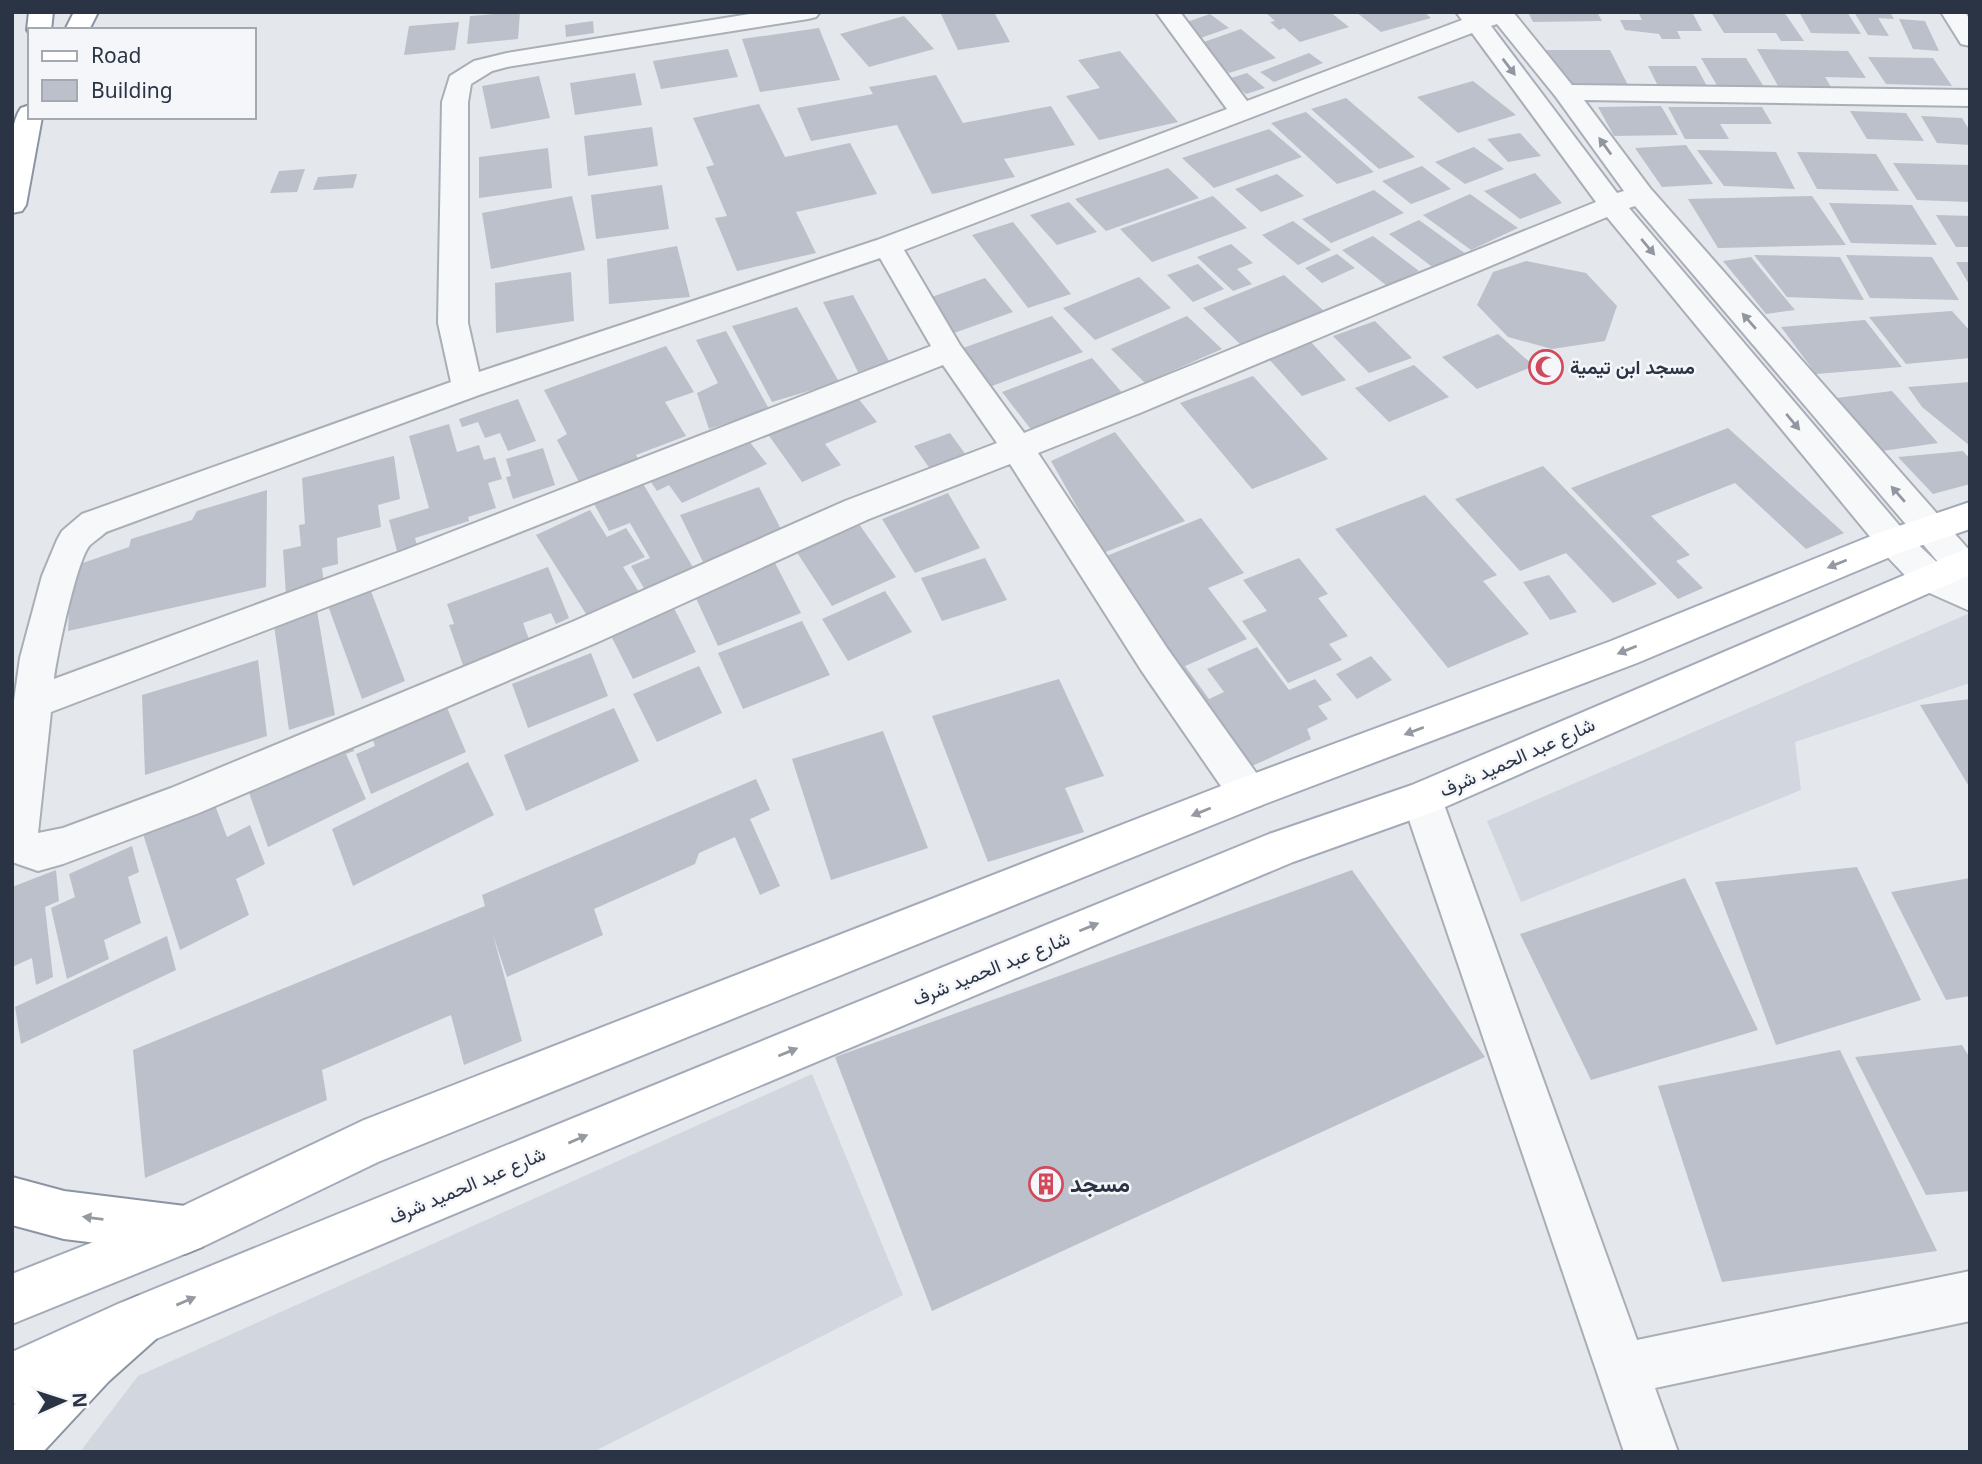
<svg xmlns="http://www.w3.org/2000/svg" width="1982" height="1464" font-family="'Noto Sans',Vazirmatn,sans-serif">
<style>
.built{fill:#d2d6de}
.building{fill:#bbc0ca}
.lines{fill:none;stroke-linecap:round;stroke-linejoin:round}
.minor-casing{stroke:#a9aeb7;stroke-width:4}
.major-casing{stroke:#a3abb8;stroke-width:4}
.highway-casing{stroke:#8b94a3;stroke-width:4}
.minor{fill:#f7f8fa;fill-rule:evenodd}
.major{fill:#fff;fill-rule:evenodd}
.highway{fill:#fff;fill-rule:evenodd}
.oneway{fill:#9196a0}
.oneway2{fill:#959aa2}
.labels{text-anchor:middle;stroke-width:5;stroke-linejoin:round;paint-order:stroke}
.poi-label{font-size:19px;font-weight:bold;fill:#2b3445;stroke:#f4f6f9;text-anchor:start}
.street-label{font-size:19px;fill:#2b3445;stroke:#f4f6f9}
.near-poi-label{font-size:23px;font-weight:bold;fill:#2b3445;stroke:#f4f6f9;text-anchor:start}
</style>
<rect width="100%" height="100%" fill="#e4e7ec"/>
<path class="built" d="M1970,613V683L1795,742L1801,790L1521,902L1487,821Z
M812,1074L903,1295L593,1452H80L138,1376Z"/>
<path class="building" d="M520,12L518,39L467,44L470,16Z
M940,12H994L1010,42L958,50Z
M1265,12H1330L1349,27L1300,42L1284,28L1279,30L1270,22L1275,21Z
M1356,12H1424L1431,18L1381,32Z
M1528,12H1597L1602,21L1533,22Z
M1638,12H1692L1702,31H1677L1681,39H1662L1659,34L1625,30L1620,20H1642Z
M1711,12H1784L1804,41H1781L1776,33H1724Z
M1799,12H1847L1861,34L1811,33Z
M1854,12H1890L1894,19L1878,18L1889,36L1868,35Z
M1210,14L1229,28L1195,40L1184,23Z
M904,16L934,49L869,67L840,34Z
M1899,19L1925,21L1939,51L1913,49Z
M593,21L594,33L566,37L565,25Z
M459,22L455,50L404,55L409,26Z
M819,28L840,80L760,92L742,39Z
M1241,29L1276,58L1229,73L1198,44Z
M728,49L738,77L661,89L653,61Z
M1757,49L1848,51L1866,78L1825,77L1834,92L1781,91Z
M1544,50H1610L1629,87H1571L1551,65Z
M1120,51L1178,122L1099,140L1066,96L1100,88L1078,60Z
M1309,53L1323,63L1274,82L1260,72Z
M1868,57L1933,58L1952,86L1886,84Z
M1701,58H1746L1764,87H1718Z
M1648,66H1696L1708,88H1659Z
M635,73L642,105L575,115L570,83Z
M1247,73L1265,88L1246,94L1228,79Z
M936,75L963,123L1051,106L1075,145L1004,159L1015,177L932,194L897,125L811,141L797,108L873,94L869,87Z
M539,76L550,118L491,129L482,86Z
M1473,81L1516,115L1458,133L1417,97Z
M1346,98L1415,157L1379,169L1311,109Z
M759,104L785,157L850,143L877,194L796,212L816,253L737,271L715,218L727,216L706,167L714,165L693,118Z
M1661,106L1678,135L1614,136L1598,107Z
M1668,107H1762L1772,124H1720L1729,139H1685Z
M1850,111L1906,113L1924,141L1867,139Z
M1306,112L1374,172L1337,184L1271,123Z
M1921,116L1962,118L1970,131V145L1937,143Z
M652,127L658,166L588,176L584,136Z
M1269,129L1302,157L1214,188L1182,158Z
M1520,133L1541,156L1508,162L1487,139Z
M1686,145L1713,184L1662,187L1635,148Z
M1474,147L1504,169L1465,184L1435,162Z
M548,148L552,188L479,198V157Z
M1697,150L1776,152L1795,189L1724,186Z
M1797,152L1876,154L1899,191L1817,189Z
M1893,163L1970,165V202L1917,200Z
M1422,166L1451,189L1411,204L1382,181Z
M1168,168L1199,198L1106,231L1075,199Z
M305,169L297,192L270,193L279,171Z
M1535,173L1562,203L1520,219L1484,191Z
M357,174L353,188L313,190L318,177Z
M1277,174L1304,196L1261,212L1235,189Z
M662,185L669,229L596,239L591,195Z
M1374,190L1404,213L1331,243L1302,219Z
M1470,194L1518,228L1471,250L1423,215Z
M572,196L585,250L491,269L482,213Z
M1213,196L1247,228L1152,262L1120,229Z
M1812,196L1846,245L1718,248L1688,199Z
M1069,202L1097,232L1057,245L1030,215Z
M1829,203L1912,205L1937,245L1851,243Z
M1936,215L1970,216V247H1956Z
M1419,220L1466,254L1435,269L1389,234Z
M1293,221L1331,250L1298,265L1262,235Z
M1013,222L1071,294L1028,308L972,235Z
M1373,236L1419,271L1387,286L1342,250Z
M1231,244L1253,263L1237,269L1252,284L1233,291L1197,257Z
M677,246L690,297L609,304L607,259Z
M1337,254L1355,268L1322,283L1305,268Z
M1754,255L1840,257L1864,300L1787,297Z
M1846,255L1932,257L1959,300L1870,298Z
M1751,257L1795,310L1766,314L1723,261Z
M1526,261L1586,273L1617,306L1605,341L1552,349L1508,337L1477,305L1493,272Z
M1956,262H1970V286Z
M1198,264L1224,289L1193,302L1167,275Z
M571,272L574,321L496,333L495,283Z
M1284,275L1324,311L1242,346L1203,308Z
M1139,277L1171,308L1095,340L1063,308Z
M985,278L1013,312L954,333L926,299Z
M853,295L890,363L858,372L823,302Z
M797,307L839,382L772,402L732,326Z
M1952,311L1970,331V358L1906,364L1869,317Z
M1052,316L1083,352L992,386L963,348Z
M1187,316L1222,349L1145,383L1111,349Z
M1865,320L1902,367L1816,374L1781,327Z
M1375,321L1412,358L1369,373L1333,336Z
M726,331L769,409L709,429L697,393L718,383L696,340Z
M1498,334L1534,366L1477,389L1442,357Z
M1311,342L1346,380L1302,396L1267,357Z
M666,346L694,392L665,402L686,436L636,455L638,459L579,482L557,440L567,434L544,390Z
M1092,358L1125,396L1033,432L1002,392Z
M1414,365L1449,397L1389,422L1355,388Z
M1253,376L1328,459L1252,489L1180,403Z
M1970,382V446L1922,407L1908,387Z
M1892,391L1938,443L1882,451L1836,398Z
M857,397L877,422L825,444L841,465L802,482L767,433Z
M518,399L536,441L508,451L500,433L485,438L478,422L462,427L459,419Z
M449,424L457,452L479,445L484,460L495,457L502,479L488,483L496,508L468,517L469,521L415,538L418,549L398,555L389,520L429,508L409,436Z
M1728,428L1844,533L1806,549L1735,483L1651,516L1690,555L1676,561L1703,588L1678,599L1571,488Z
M1115,432L1185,521L1103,553L1051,461Z
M950,433L966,455L930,469L914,446Z
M745,436L767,464L682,503L669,485L657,491L649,479Z
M543,448L555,485L513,499L506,477L511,476L506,459Z
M1963,451L1970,459V484L1933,494L1898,457Z
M394,456L400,499L378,505L381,527L337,538L338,564L322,568L324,585L286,595L283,550L301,546L299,525L305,524L302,478Z
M1543,466L1657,584L1613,603L1566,553L1520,571L1455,499Z
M642,482L694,569L645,590L631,566L650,558L630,523L609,531L593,502Z
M759,487L783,533L703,562L680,515Z
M267,490L266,587L68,631L71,567L129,547L131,539L192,520L197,511Z
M948,493L980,548L915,573L882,519Z
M1425,495L1497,575L1483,581L1529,634L1448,668L1335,529Z
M590,510L607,537L626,528L645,557L623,567L639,592L588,617L536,535Z
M1201,518L1244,573L1208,588L1247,639L1185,666L1209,699L1224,692L1207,669L1257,647L1289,690L1315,679L1332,700L1318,706L1328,719L1307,729L1311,739L1239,772L1099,559Z
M859,524L896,577L832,606L796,551Z
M985,558L1007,600L942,621L921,578Z
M1299,558L1328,594L1318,598L1348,636L1329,644L1342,660L1288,683L1242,621L1267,611L1243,580Z
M775,563L801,613L718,646L694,594Z
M548,567L569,618L556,624L551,613L523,623L530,642L464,668L449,625L454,624L447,604Z
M1549,575L1577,612L1550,620L1523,582Z
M369,586L405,681L362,699L327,603Z
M885,591L912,632L848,661L822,619Z
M674,608L696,652L633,679L610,634Z
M317,611L335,715L289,730L274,625Z
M802,621L830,675L743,709L718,653Z
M591,653L608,696L528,728L512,684Z
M1371,656L1392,680L1357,699L1336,674Z
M258,660L267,736L145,775L142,695Z
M699,666L722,713L657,742L633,694Z
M1059,679L1104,776L1065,788L1084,832L988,862L932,716Z
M1970,699V788L1920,705Z
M445,703L466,752L371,794L356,754L375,746L371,735Z
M614,708L639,761L526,811L504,755Z
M883,731L928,848L831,880L792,759Z
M350,735L354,751L346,754L366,799L268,847L246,784Z
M468,762L494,815L353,886L332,829Z
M756,779L770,810L750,819L780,886L760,895L735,837L699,853L695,864L594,909L603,935L507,977L493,935L522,1041L464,1065L451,1015L322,1070L327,1100L145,1178L133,1050L485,906L482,895Z
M213,800L227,837L250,825L265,864L236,879L249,915L180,950L143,834Z
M132,846L139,872L128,877L141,923L104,940L109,959L67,979L51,908L75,897L69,874Z
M1857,867L1921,1000L1776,1045L1715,882Z
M56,870L59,901L45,907L53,977L36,985L32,958L12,967V887Z
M1352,870L1485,1057L932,1311L835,1057Z
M1685,878L1758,1030L1591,1080L1520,934Z
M1970,878V996L1946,1000L1891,892Z
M167,936L176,970L21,1044L15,1007Z
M1962,1045L1970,1058V1191L1926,1195L1855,1057Z
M1840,1050L1937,1251L1722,1282L1658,1086Z"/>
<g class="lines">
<g class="minor-casing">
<path id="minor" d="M762,12H820L816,17L808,19L507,67L492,71L471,84L468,102V323L479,372L877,240L1227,109L1156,12H1180L1247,101L1462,20L1456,12H1513L1572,85L1970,90V106L1584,100L1650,188L1970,551V611L1916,587L1881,550L1607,217L1140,413L1038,453L1167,648L1262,781L1268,793L1262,805L1248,810L1234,805L1141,670L1010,464L869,519L598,642L199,813L63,864L38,871L12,862V715L20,658L42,576L57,540L62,531L82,514L451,382L438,323L442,102L450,76L474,61L507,53ZM1497,24L1556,97L1624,191L1617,193L1491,26ZM1472,33L1596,202L1024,433L960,345L904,250ZM1635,206L1944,569L1905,532L1629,208ZM880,258L931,346L405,550L54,679C57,654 76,564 89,546C94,541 101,537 106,532L479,395ZM943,365L997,443L845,501L572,622L171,788L63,828L38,833L51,712L429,568Z
M1941,12H1965L1970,20V46L1961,44Z
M1422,781L1436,787L1442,799L1637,1340L1970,1271V1321L1655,1388L1678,1452H1624L1402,799L1408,787Z"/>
</g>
<g class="major-casing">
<path id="major" d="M1970,502V529L1902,552L1637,663L1262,805L378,1162L202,1247L12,1324V1274L172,1211L364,1120L1234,781L1611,641L1881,532Z
M1970,547V575L1436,811L1293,862L156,1339L12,1405V1352L120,1303L1269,834L1412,785Z"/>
</g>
<g class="highway-casing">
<path id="highway" d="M29,12H53L51,30H30V34L27,30Z
M74,12H98L89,30H65Z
M30,105V117H42L26,205L22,211L12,213C12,186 5,130 21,108Z
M12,1177L64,1191L185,1206L202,1213L209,1230L202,1247L185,1254L64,1239L12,1225Z
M138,1296L156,1303L163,1321L156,1339L109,1381L43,1452H12V1407C48,1371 91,1315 138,1296Z"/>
</g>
<use href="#minor" class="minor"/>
<use href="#major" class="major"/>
<use href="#highway" class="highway"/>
</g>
<defs><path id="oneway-solid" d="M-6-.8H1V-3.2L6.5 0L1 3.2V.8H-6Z" transform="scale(1.75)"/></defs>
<g class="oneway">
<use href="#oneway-solid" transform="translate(1509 67) rotate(53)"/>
<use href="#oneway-solid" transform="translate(1605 146) rotate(-126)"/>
<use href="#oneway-solid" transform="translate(1648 247) rotate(50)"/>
<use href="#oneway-solid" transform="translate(1749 321) rotate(-131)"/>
<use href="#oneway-solid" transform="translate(1793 422) rotate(50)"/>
<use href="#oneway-solid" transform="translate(1898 494) rotate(-131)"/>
</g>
<g class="oneway2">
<use href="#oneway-solid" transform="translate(1837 564) rotate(158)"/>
<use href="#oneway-solid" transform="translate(1627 650) rotate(158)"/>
<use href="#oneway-solid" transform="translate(1414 731) rotate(159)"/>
<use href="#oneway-solid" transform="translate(1201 812) rotate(158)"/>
<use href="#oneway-solid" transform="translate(1089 927) rotate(-22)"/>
<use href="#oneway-solid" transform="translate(788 1052) rotate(-22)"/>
<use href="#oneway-solid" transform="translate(578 1139) rotate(-23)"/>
<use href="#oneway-solid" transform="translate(93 1218) rotate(-173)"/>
<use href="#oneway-solid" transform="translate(186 1301) rotate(-23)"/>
</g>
<defs>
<g id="mosque-ring" transform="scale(1.75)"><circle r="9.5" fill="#f4f6f9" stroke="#d1495b" stroke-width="1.5"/><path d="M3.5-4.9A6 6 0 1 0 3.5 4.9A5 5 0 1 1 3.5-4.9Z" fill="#d1495b"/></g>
<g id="building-ring" transform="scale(1.75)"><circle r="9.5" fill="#f4f6f9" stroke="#d1495b" stroke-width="1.5"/><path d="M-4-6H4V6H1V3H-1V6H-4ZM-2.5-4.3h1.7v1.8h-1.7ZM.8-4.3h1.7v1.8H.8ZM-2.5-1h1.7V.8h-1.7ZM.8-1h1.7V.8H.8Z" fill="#d1495b"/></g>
</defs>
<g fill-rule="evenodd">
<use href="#mosque-ring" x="1546" y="367"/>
<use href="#building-ring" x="1046" y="1184"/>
</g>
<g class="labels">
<g class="poi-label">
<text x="1570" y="374">مسجد ابن تيمية</text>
</g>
<g class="street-label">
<text transform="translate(1517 757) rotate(-24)" y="7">شارع عبد الحميد شرف</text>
<text transform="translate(991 968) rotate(-22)" y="7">شارع عبد الحميد شرف</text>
<text transform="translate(467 1185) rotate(-23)" y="7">شارع عبد الحميد شرف</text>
</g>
<g class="near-poi-label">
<text x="1070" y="1192">مسجد</text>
</g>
</g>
<rect width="1982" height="1464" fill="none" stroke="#2b3445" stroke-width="28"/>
<rect x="28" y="28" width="228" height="91" fill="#f4f6f9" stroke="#a4a8b1" stroke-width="2"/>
<rect x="42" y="51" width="35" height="10" fill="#ffffff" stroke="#a4a8b1" stroke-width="2"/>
<text x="91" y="63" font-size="21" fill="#2b3445">Road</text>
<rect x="42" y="80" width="35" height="21" fill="#bbc0ca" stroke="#a4a8b1" stroke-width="2"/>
<text x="91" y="98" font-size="21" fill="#2b3445">Building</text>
<g transform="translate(63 1401) rotate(87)" stroke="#f4f6f9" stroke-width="5" paint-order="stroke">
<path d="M0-5L12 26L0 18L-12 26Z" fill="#2b3445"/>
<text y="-10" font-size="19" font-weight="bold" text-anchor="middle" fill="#2b3445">N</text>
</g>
</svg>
